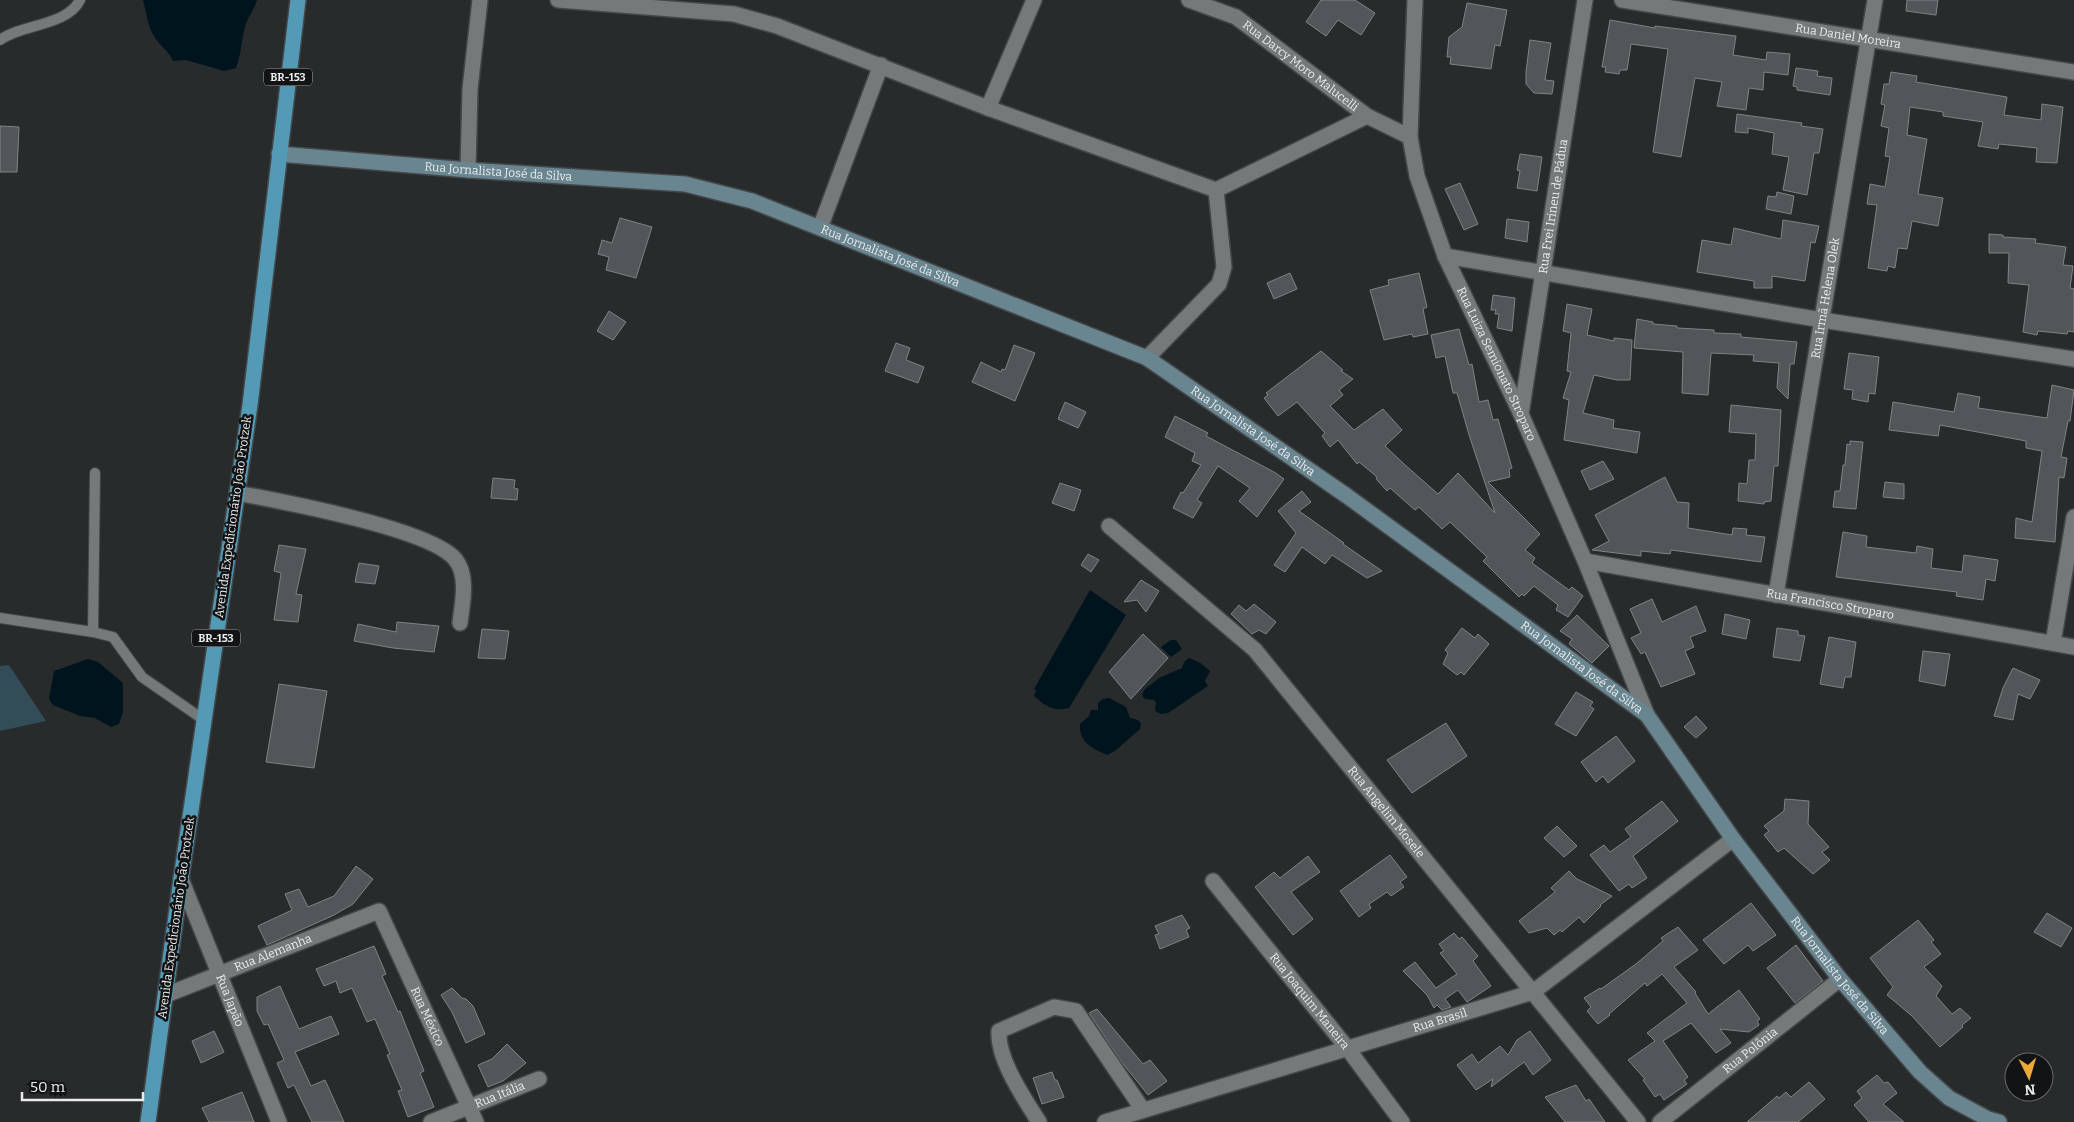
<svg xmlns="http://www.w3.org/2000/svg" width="2074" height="1122" font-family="Bitter,serif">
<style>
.green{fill:#324c58}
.water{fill:#00141d}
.building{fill:#525658;stroke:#7f8385}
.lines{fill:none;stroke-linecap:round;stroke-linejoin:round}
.service-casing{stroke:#444749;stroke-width:12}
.minor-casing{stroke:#444749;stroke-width:18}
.secondary-casing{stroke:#444749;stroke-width:18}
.trunk-casing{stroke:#444749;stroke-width:18}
.service{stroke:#75797a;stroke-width:10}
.minor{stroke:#75797a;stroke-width:15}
.secondary{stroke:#688590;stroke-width:15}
.trunk{stroke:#529ab5;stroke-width:15}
.labels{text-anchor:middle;stroke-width:5;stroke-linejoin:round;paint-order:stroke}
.shield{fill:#121314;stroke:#a8aaab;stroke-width:1}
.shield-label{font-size:11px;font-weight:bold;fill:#e9ebec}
.street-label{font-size:12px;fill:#e9ebec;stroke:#121314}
</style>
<rect width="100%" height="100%" fill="#282b2c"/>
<path class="green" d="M9,665L46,721L0,731V666Z"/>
<path class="water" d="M143,0H257C255,8 250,14 247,21C241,36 242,53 236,68L224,71L186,60L173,61C169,52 164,49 158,42C148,30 147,15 143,0Z
M1090,590L1126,615L1069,708C1053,712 1046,706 1034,696L1036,690L1034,689Z
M1171,640H1176L1182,649L1171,657L1161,647Z
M1189,658L1199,662L1210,671L1205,681L1208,686L1168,713L1161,714L1155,711L1156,703L1154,700L1145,699L1142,696L1144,690L1159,678L1182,668L1184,662Z
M88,659L98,662L123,683V712L119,724L111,727L95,718L80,716L53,705L49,699L54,671Z
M1109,698L1126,707L1130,718L1138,720L1141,723L1140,729L1115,751L1107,755C1092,748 1079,743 1080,724L1089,716L1091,710H1098V703L1103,699Z"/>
<path class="building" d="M1321,0H1355L1375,13L1361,35L1338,20L1326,36L1306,22Z
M1907,0H1938L1936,15L1906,11Z
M1467,3L1507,10L1500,46L1495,45L1491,69L1450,64L1451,57H1447L1449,37L1462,27Z
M1610,20L1655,28V26L1736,36L1733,55L1766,60L1767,52L1790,54L1788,75L1764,72L1763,90L1749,88L1746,110L1717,106L1722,82L1695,78L1681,157L1653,152L1668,49L1631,44L1627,70H1620L1619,74L1605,72L1606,67H1602Z
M1530,40L1551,43L1545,80L1554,81L1552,94L1534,93L1526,84V72Z
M1796,68L1818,71L1817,76L1832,78L1830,95L1797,90V87L1793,86Z
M1891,72L1917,76L1916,82L2007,97L2004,115L2041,120L2042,104L2063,107L2057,163L2036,162L2037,148L1999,144L1998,149L1978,146L1983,122L1943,116V112L1910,107L1907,135L1927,139L1918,194L1943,198L1938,226L1912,221L1907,249L1898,248L1895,268L1888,266L1887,271L1868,268L1877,205L1867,204L1870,184L1885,187L1890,157L1885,156L1889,128L1881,126L1885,105L1881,104L1884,84H1889Z
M1737,114L1802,123L1801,126L1823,129L1819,153H1814L1807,195L1783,190L1789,157L1772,154L1774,133L1748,128V133L1735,132Z
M0,126L19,127L17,172H0Z
M1520,154L1542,157L1537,191L1517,188L1520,171L1517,170Z
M1460,183L1478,224L1464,230L1445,189Z
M1777,192L1794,196L1791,214L1766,209L1768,196L1776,197Z
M620,218L652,227L636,278L606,270L609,257L598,254L602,240L612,243Z
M1507,219L1529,222L1527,242L1505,238Z
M1783,220L1819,226L1815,243L1811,242L1805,281L1772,276V288H1754V281L1697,272L1702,240L1731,245L1734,228L1781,239Z
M1989,234L2003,235V237L2036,239L2035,243L2066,247L2063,265L2073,266L2070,288L2074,289V332L2068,331L2067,334L2038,331L2037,335L2023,332L2029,285L2008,283L2009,253H1989Z
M1290,273L1297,289L1274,299L1267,283Z
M1419,273L1427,307L1423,309L1428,334L1413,337L1412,334L1384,340L1370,290L1389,285L1388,280Z
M1493,295L1515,298L1512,331L1497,328L1499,314H1495L1496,310H1491Z
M1567,304L1592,309L1587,335L1614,341V338L1632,340L1630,380H1617L1594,375L1583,413L1614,420L1613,428L1640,432L1637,453L1564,440L1569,400L1563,398L1571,372L1567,371L1571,333L1563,331Z
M609,311L626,322L613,340L597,331Z
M1637,319L1653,322V324L1677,326V328L1714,330V333L1741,334V337L1797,342L1794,364H1790L1788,399L1777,388L1779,363L1753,361L1754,355L1711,353L1708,395L1682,393L1683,352L1634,348Z
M1459,329L1469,365L1472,364L1479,402L1488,400L1493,420L1498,419L1512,468L1509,469L1510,477L1488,482L1540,534L1525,550L1535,558L1532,563L1569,590L1572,587L1583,596L1568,617L1556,610L1558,605L1534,586L1524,596L1522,594L1519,597L1483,561L1487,557L1450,522L1442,529L1419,507L1415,510L1390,488L1387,491L1377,480L1376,476L1359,462L1357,464L1338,440L1330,447L1322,436L1325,433L1297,402L1278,416L1264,398L1268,395L1266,393L1321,351L1343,370L1341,371L1353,379L1339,390L1343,395L1330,406L1354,430L1383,409L1402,430L1385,446L1404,464L1438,494L1458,473L1495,513L1470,438L1457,393H1453L1445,356L1436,358L1431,335Z
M896,343L910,348L906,360L924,367L918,383L885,371Z
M1014,345L1035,353L1015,401L972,382L981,362L1001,372L1002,369L1005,370Z
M1849,353L1879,357L1875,394L1869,393L1868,402L1852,399L1853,390L1844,389Z
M2052,385L2074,390L2070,421H2068L2061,457L2067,458L2064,478L2059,477L2055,542L2015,538L2016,518L2032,522L2042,451L2026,448V441L1940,425L1938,436L1889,430L1893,402L1954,412L1958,393L1980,397L1978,408L2047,418Z
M1065,402L1086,412L1078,428L1058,419Z
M1731,405L1781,410L1778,466H1774L1771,501L1764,502V504L1738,501L1739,483L1747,484L1749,460H1755L1756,434L1729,432Z
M1175,416L1208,433L1206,436L1274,472L1284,479L1257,517L1239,501L1250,488L1218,466L1197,500L1202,503L1193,518L1173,508L1181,492L1183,493L1201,465L1192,461L1195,453L1165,437Z
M1850,441L1863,442L1856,509L1833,507L1835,491H1840L1843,465H1845L1847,444L1850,445Z
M1603,461L1614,479L1590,490L1581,471Z
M1665,477L1677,502L1689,503L1688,528L1732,535L1733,528L1747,529L1746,535L1765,537L1761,562L1671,550L1670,554L1641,551V556L1592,550L1609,541L1595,515Z
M493,478L515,480L514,488L518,489L517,500L491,498Z
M1885,482L1904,484V499L1883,497Z
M1060,483L1081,490L1074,511L1052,503Z
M1302,491L1311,502L1299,511L1344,543L1343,544L1382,571L1367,578L1332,555L1325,564L1302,547L1285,572L1274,565L1296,533L1278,511Z
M1843,532L1867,536L1866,547L1916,553L1917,546L1933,549L1931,568L1962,572L1964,555L1998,560L1995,581L1986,579L1983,600L1956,596L1957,592L1836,577Z
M279,545L306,549L296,594L302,595L298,622L274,620L281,573L274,571Z
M1088,554L1099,560L1091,572L1081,565Z
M359,563L379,566L375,584L355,582Z
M1141,580L1159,591L1146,612L1137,600L1124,602Z
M1652,599L1662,622L1696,606L1706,631L1690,637L1694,647L1685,651L1695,674L1661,687L1645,652L1641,654L1631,638L1641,633L1630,609Z
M1254,604L1276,622L1266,634L1259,630L1252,634L1231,614L1239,605L1246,611Z
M1725,614L1750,620L1746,639L1722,634Z
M1577,615L1609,646L1592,663L1569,644L1572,639L1560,631Z
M397,622L439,626L434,652L393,648L354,641L358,624L396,632Z
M1462,628L1475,638L1478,634L1489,644L1464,675L1461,672L1457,675L1443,664L1448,653L1445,650Z
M1777,628L1798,631V635L1805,636L1800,661L1773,657Z
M482,629L509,631L505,659L478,658Z
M1143,634L1168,658L1131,699L1109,672Z
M1829,637L1856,642L1851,677H1845L1843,688L1820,684Z
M1923,651L1950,654L1945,686L1919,681Z
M2013,668L2040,680L2030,699L2018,694L2013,720L1994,716L2003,688Z
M279,684L327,691L314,768L266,762Z
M1576,692L1593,702L1590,706L1594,709L1576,736L1555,724Z
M1696,716L1707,728L1696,738L1684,727Z
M1446,723L1467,756L1412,793L1387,760Z
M1616,736L1635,761L1608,783L1603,776L1596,782L1581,762Z
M1785,799L1809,801L1808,824L1829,847L1822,852L1830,860L1813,874L1784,848L1778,852L1764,835L1769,831L1764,826L1784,811Z
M1662,801L1678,821L1633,856L1647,878L1632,888L1629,884L1619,891L1590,855L1604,845L1610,852L1631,837L1625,829Z
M1557,826L1577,846L1564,857L1544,838Z
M1390,855L1407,877L1400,882L1404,887L1391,896L1387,892L1369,904L1371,908L1359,917L1340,891Z
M1308,856L1320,872L1291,892L1313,919L1293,935L1255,887L1274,872L1280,878Z
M356,866L373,879L353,904L332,916L267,945L258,926L292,910L285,894L299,889L308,907L334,896Z
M1569,871L1577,879L1612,896L1600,905L1601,906L1584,923L1579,917L1562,932L1560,930L1554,935L1547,928L1529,933L1519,921L1555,892L1551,888Z
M1751,903L1776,935L1753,951L1748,945L1724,964L1703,940Z
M2047,913L2072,928L2061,947L2034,932Z
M1182,915L1190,928L1186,930L1189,937L1160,949L1155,935L1159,934L1155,926Z
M1918,920L1934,940L1931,942L1941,954L1924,967L1942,986L1936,996L1952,1014L1960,1008L1971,1018L1962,1025L1963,1027L1940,1047L1912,1016L1887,995L1893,987L1870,958Z
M1678,927L1698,950L1674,967L1696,992L1695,993L1708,1014L1739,990L1760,1019L1757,1021L1759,1025L1749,1032L1720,1029L1731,1043L1716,1053L1691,1023L1663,1041L1688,1077L1684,1080L1687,1084L1664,1100L1660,1094L1655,1097L1643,1080L1645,1079L1628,1060L1655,1041L1647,1033L1687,1003L1662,974L1647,986L1645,983L1609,1014L1610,1015L1598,1024L1587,1011L1591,1007L1584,998L1600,988L1601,989L1636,964L1663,941L1661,938Z
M1454,933L1459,939L1462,937L1478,956L1473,961L1491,986L1467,1002L1458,990L1445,999L1451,1007L1442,1010L1437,1005L1434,1008L1427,995L1403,971L1415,962L1436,988L1457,974L1440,953L1444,951L1439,944Z
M1796,945L1823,981L1795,1003L1767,968Z
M374,946L386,974L382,976L398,1012L400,1011L424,1071L420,1073L434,1107L408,1117L398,1091L402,1090L387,1055L390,1054L375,1019L367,1022L352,988L340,993L336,981L324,986L316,969Z
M280,986L299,1029L331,1016L339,1034L295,1052L311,1086L325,1080L344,1122H312L294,1085L288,1088L277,1063L284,1060L268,1024L264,1025L257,1011V997Z
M452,988L462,998L466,999L473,1006L485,1034L466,1043L452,1012L441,995Z
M1097,1009L1143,1064L1150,1060L1167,1081L1148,1095L1120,1060L1089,1013Z
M214,1031L224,1052L201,1063L192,1041Z
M1530,1031L1551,1060L1533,1075L1524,1062L1491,1087L1493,1079L1476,1090L1457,1065L1472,1054L1478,1063L1500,1046L1508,1055L1517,1040Z
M507,1044L526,1063L503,1081L488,1087L478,1065L492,1059Z
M1052,1072L1055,1080H1057L1064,1097L1042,1104L1033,1078Z
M1877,1075L1884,1083L1888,1082L1897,1093L1883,1104L1904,1122H1869L1854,1105L1862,1098L1857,1091Z
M1809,1082L1825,1099L1798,1122H1747L1777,1096L1779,1098L1786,1092L1791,1097Z
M1576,1085L1586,1101L1589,1099L1605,1122H1565L1545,1097Z
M242,1092L254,1122H209L202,1108Z"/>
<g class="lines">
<g class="service-casing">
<path id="service" d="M0,40C22,24 67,26 80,0
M0,618L93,632L113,637L142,677L204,720
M93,632L95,473"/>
</g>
<g class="minor-casing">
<g id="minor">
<path d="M558,0L734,14L777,26L988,108L1216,190L1367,116"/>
<path id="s1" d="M1189,0L1236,17L1367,116L1410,137"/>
<path id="s2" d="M1415,0L1410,137L1417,176L1445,256L1521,414L1585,561L1647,715"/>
<path id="s3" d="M1622,0L2074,72"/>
<path d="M988,108L1034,0"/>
<path d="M468,170L470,89L480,0"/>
<path d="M820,228L881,65"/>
<path d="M1445,256L1822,320L2074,359"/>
<path d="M1147,358L1219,284L1224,267L1216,190"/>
<path id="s4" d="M1521,414L1585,0"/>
<path d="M237,493C280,501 430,529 455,559C469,575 462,605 460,623"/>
<path id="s5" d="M1109,526L1255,650L1638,1122"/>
<path id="s6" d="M1585,561L2074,647"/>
<path id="s7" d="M1776,595L1875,0"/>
<path d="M2053,643L2074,517"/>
<path id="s8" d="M181,879L279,1122"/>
<path id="s9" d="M1213,881L1348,1049L1402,1122"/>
<path id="s10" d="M166,995L379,911L476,1122"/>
<path id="s11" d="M431,1122L539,1079"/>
<path d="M1039,1122C1024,1098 997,1059 999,1031L1054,1007L1076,1011L1143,1110"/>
<path id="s12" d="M1105,1122L1533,992L1733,839"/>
<path id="s13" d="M1660,1122L1840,979"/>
</g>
</g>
<g class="secondary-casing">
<g id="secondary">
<path id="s14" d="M279,154L468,170L685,184L752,201L1147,358L1347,496L1647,715L1733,839L1840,979L1920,1072L1949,1098L1988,1119L1999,1122"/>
</g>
</g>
<g class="trunk-casing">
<path id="trunk" d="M148,1122L181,879L250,405L298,0"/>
</g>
<use href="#service" class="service"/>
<use href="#minor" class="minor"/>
<use href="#secondary" class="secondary"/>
<use href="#trunk" class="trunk"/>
</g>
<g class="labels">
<g class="shield">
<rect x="264" y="68.5" width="48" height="17" rx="4"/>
<rect x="192" y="629.5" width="48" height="17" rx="4"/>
</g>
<g class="shield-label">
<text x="288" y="81">BR-153</text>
<text x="216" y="642">BR-153</text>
</g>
<g class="street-label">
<text dy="4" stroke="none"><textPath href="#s3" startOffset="229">Rua Daniel Moreira</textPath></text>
<text dy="4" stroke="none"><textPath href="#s1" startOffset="131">Rua Darcy Moro Malucelli</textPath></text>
<text dy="4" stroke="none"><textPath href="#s14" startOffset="220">Rua Jornalista José da Silva</textPath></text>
<text dy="4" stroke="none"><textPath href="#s4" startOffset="210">Rua Frei Irineu de Pádua</textPath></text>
<text dy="4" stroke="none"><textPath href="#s14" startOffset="625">Rua Jornalista José da Silva</textPath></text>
<text dy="4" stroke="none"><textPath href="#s7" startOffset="301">Rua Irmã Helena Olek</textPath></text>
<text dy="4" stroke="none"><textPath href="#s2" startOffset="381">Rua Luiza Semionato Stroparo</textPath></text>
<text dy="4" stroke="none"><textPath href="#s14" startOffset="1030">Rua Jornalista José da Silva</textPath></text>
<text transform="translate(233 517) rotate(-82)" y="4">Avenida Expedicionário João Protzek</text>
<text dy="4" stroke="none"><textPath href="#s6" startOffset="249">Rua Francisco Stroparo</textPath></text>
<text dy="4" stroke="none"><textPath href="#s14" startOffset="1435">Rua Jornalista José da Silva</textPath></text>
<text dy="4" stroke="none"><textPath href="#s5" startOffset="400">Rua Angelim Mosele</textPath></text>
<text transform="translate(176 918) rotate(-82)" y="4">Avenida Expedicionário João Protzek</text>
<text dy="4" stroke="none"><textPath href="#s10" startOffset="115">Rua Alemanha</textPath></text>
<text dy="4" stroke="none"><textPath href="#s14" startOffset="1840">Rua Jornalista José da Silva</textPath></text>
<text dy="4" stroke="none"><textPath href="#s8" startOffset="131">Rua Japão</textPath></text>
<text dy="4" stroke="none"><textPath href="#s9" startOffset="154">Rua Joaquim Maneira</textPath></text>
<text dy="4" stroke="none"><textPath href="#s10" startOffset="345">Rua México</textPath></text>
<text dy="4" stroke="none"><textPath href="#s12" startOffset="350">Rua Brasil</textPath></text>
<text dy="4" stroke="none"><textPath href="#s13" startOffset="115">Rua Polônia</textPath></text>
<text dy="4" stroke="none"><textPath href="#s11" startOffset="74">Rua Itália</textPath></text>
</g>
</g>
<g transform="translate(2029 1077) rotate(175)"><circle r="24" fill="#121314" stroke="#68696a"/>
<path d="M0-4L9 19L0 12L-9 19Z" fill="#eba939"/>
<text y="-8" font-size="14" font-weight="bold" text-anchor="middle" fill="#e9ebec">N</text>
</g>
<path d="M22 1092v8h121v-8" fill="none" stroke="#e9ebec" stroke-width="2.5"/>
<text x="30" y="1092" font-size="15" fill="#e9ebec" stroke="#121314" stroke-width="4" paint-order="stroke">50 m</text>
</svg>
